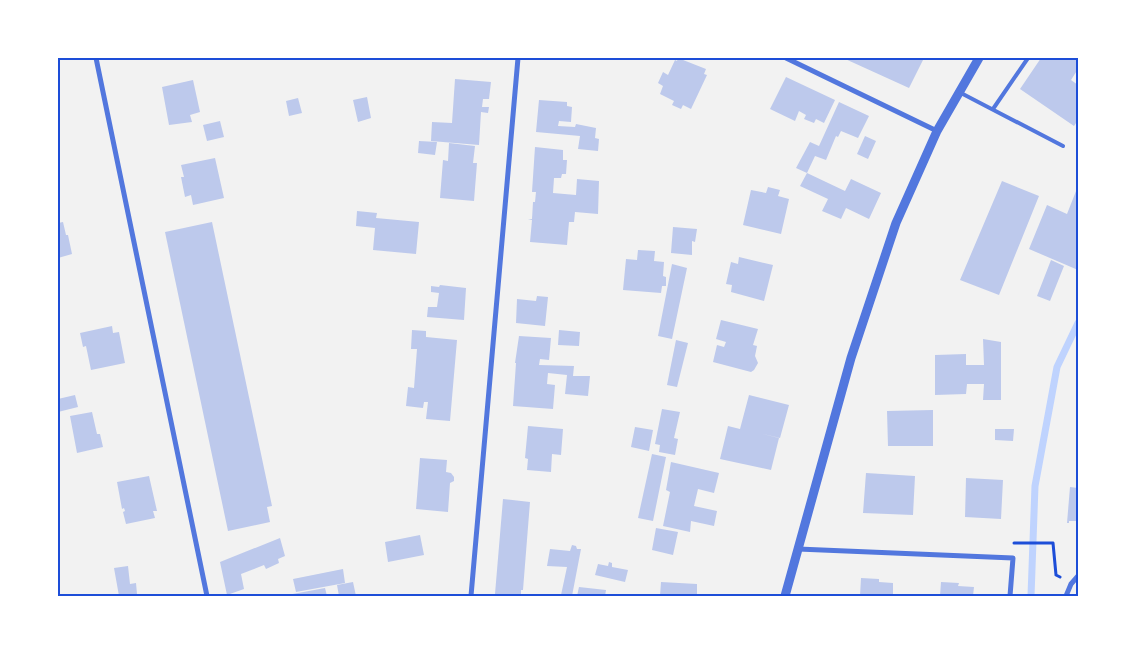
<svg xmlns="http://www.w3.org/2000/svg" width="1136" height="654" font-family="Manrope,sans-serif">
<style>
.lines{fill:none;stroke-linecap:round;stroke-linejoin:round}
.stream{stroke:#bfd3fe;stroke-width:7}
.building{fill:#bdc9ec}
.path{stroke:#1d4ed8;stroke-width:3}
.service{stroke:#5277de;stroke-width:4}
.minor{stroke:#5277de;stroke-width:5}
.tertiary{stroke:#5277de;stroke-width:9}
.neatline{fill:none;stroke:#1d4ed8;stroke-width:2}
</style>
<rect width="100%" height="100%" fill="#f2f2f2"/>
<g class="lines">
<path class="stream" d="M1031,596L1035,486L1057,367L1078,323"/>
</g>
<path class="building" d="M678,58L706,69L704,74L707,75L691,109L683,105L681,109L672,105L674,101L660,94L663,86L658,83L663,72L668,75L675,60L677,61Z
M843,58H924L909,88Z
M1041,58H1078V69L1071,80L1078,85V120L1074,126L1020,89Z
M786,77L835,100L824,123L816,119L814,123L804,119L806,115L799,111L795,121L770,109Z
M455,79L491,82L489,99H483L482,107H489L488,113L481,112L479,145L431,141L432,122L452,123Z
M193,80L200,112L190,115L192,122L169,125L162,87Z
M367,97L371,118L358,122L353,100Z
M298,98L302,113L289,116L286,101Z
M539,100L567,102V106L572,107L571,122L559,121L558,126L575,127L576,124L596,128L595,138L599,139L598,151L578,149L580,136L536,132Z
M839,102L869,116L858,138L841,131L838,137L836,136L826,160L815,156L807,173L796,168L810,142L819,146Z
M220,121L224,137L207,141L203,125Z
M865,136L876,141L868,159L857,154Z
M419,141L437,142L435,155L418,153Z
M449,143L475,146L473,163H477L474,201L440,198L443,160L448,161Z
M535,147L563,150V160H567L566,174H562L561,178H554L553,193L576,195L577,179L599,181L598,214L575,212L574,222H569L567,245L530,242L532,220H528L532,219L533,202H535L536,192H532Z
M215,158L224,198L193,205L191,195L185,197L181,177H184L181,165Z
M807,173L845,191L851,179L881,193L869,219L846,208L841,219L822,211L828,199L800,186Z
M1002,181L1039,196L999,295L960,280Z
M1078,186V270L1029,249L1047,205L1067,214Z
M768,187L780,190L778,196L789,199L781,234L743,225L751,190L766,193Z
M357,211L377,213L376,218L419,222L416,254L373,250L375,228L356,226Z
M63,222L66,235H68L72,254L58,258V223Z
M212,222L272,506L267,507L270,522L228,531L165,232Z
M673,227L697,229L695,242L692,241V255L671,253Z
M638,250L655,251L654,261L664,262L663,276L666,277V286H662L661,293L623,290L626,259L637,260Z
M739,257L773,265L764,301L731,292L732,285L726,284L731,262L738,264Z
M1051,260L1064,266L1050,301L1037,296Z
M672,264L687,268L672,339L658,336Z
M440,285L466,288L464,320L427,317L428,307H437L439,293L431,292V286L439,287Z
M537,296L548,297L545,326L516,323L517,299L536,301Z
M721,320L758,329L753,345L757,346L755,356L758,363L754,370L751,372L713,362L717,345L724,347L726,342L716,339Z
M112,326L113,333L119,332L125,363L91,370L86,346L83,347L80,333Z
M412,330L426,331V337L457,340L450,421L426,419L428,402H424L423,408L406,406L408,387L414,388L417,349H411Z
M559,330L580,332L579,346L558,345Z
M519,336L551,338L549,360L540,359L539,365L574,366L573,376H590L588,396L565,394L567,375L548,373L547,384L555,385L553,409L513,406L516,363H515Z
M983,339L1001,342V400H983L984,384H967L966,394L935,395V355L966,354V365H984Z
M676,340L688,343L677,387L667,385Z
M75,395L78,407L58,412V399Z
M749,395L789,405L780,438L751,431L779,438L771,470L720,459L728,426L740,429Z
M662,409L680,412L674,438L678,439L675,455L659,452L660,445L655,444Z
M933,410V446H888L887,411Z
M92,412L97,434H100L103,447L77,453L70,416Z
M528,426L563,429L561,455L552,454L551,472L527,470L528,459L525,458Z
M635,427L653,430L649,451L631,447Z
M995,429H1014L1013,441L995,440Z
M652,454L666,457L653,521L638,518Z
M420,458L447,460L446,472L451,473L454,477V481L450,483L448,512L416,509Z
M671,462L719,473L714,493L698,489L694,506L717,511L714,526L691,521L690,532L663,526L670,492L666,490Z
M866,473L915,476L913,515L863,513Z
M149,476L157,511H153L155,518L126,524L123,512L125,511L124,508L122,509L117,482Z
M966,478L1003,480L1001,519L965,517Z
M1070,487L1078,488V521H1069V523H1067Z
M503,499L530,502L523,590H521V596L495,594Z
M656,528L678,532L673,555L652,550Z
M420,535L424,555L388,562L385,542Z
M280,538L285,556L278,559L279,563L266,569L264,565L241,574L244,589L227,595L220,562Z
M572,545L576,546L577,549H581L572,596H565L566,595H561L567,567L547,566L550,549L570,551Z
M609,562L612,563V567L628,570L625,582L595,575L598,564L608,566Z
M128,566L130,584L136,583L137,594L119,596L114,568Z
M343,569L345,583L296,592L293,579Z
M861,578L879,579V582L893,583V596H860Z
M353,582L356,596H339L337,585Z
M661,582L697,584V596H660Z
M941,582L959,583L958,586L974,587L973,596H940Z
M579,587L606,590L605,596H577Z
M325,588L327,596H282Z"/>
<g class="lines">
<path class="path" d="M1014,543H1053L1056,575L1060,577"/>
<path class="service" d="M959,92L1063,146
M993,109L1028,58"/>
<path class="minor" d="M96,58L207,596
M786,58L937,131
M798,549L1013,558L1010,596
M471,596L518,58
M1066,596L1071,584L1078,576"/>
<path class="tertiary" d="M785,596L851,358L896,223L937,131L979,58"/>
</g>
<rect width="1136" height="654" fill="none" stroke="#ffffff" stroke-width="118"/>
<rect x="59" y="59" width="1018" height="536" class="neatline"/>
</svg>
